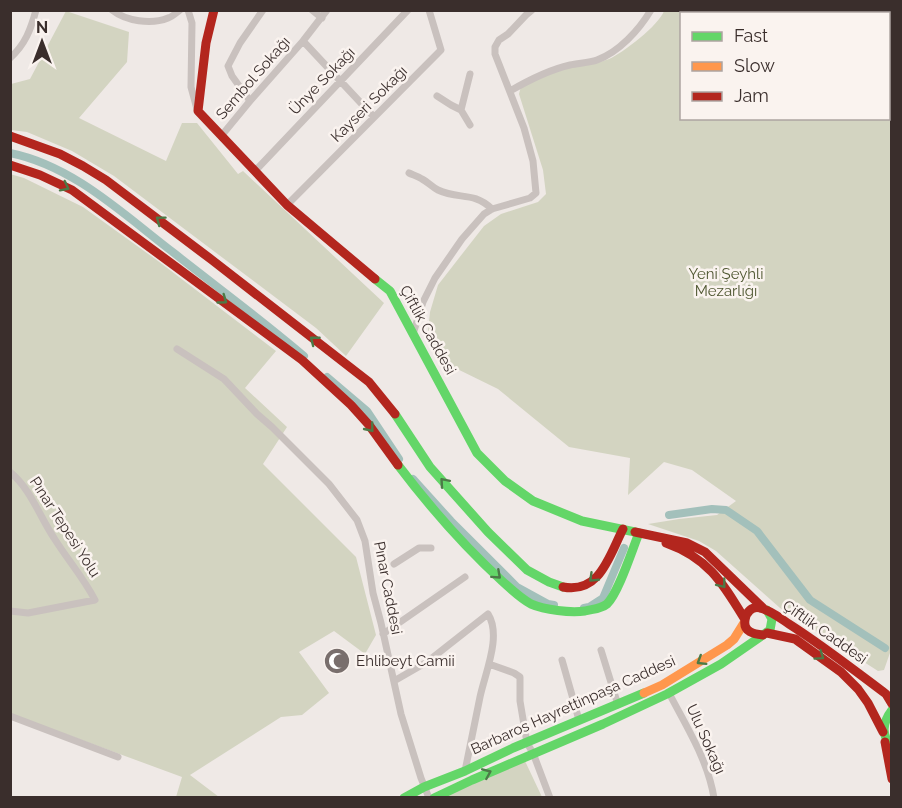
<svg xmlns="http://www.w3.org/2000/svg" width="902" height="808" font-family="Raleway,sans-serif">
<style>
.green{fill:#d3d4c1;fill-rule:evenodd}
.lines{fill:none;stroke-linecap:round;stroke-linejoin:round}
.canal{stroke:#a3c0bb;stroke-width:8}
.street{stroke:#c9c1be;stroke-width:7}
.fast{stroke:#63d668;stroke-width:9}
.slow{stroke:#ff974d;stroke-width:9}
.jam{stroke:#b3261e;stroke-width:9}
.oneway{stroke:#4c7a47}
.labels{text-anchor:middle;stroke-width:5;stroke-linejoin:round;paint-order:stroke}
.street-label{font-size:15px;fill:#3a2e2c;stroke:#faf3ef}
.park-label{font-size:15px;fill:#4f5731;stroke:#faf3ef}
.poi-label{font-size:15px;fill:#3a2e2c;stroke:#faf3ef;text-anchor:start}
</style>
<rect width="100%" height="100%" fill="#efe9e6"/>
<path class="green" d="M66,11L129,32L127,62L79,118L166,161L182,123H197L238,174L243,171L384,303L346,356L316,328L114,176L72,151L27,132L11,130V84L30,79Z
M664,11H891L892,647L884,670L878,671L780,608L716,551L699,541L648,524L679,519L717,515L736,501L692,470L664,462L628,495L630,458L569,447L498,389L447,364L438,356L432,348L428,340V331L430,312L438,285L459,258L484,226L501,214L538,202L546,194L543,170L519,94L521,86C534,80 546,73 559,69C576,64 593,65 609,59C623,53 659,25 664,11ZM682,14H888V118H682Z
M10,174L24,178L83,207L158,261L276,351L245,388L287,427L263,464L356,557L376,635L365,654L334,631L299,652L329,693L302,715L281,717L190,775L219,797H176L182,777L11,714Z
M525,761L542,797L447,798L450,794Z"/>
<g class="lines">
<path class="canal" d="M10,153C74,166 124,215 174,253C217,287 262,320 304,356
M327,377L367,411L399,459
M413,479L451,521L517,587L548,604L554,605
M669,515L712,509L726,510L757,531L810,600L885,648
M584,608L589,607L603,598L624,548"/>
<path class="street" d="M112,10C126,21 151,25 168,18C172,17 176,13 180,10
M188,10L192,23L191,87L197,109
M312,10L322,18
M303,41L374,117
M10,58C25,45 31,29 36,10
M470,74L461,110L470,125
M510,91C529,80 548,70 570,65C578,63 589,63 597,60C619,52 639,30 651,10
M437,96L451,105L461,110
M250,101L232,76L228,66L240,43L263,10
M222,135L250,101L303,41L327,10
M255,171L408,10
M409,173C413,175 418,176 422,179C428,182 432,187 438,190C459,200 473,191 492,209
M287,205L441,50L429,10
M413,334L423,302L435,278L462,239L484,214L492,209L530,198L536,193L533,161L524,128L495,54V47L499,40L508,34L526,15L532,10
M177,349L224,379L257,414L272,427L329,484L357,520L365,541L373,593L381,623L401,714L421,778L429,798
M10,472C30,488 40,517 54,538C67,559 83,577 95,600L28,613L10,611
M394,564L419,548H431
M383,634L465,577
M601,650L618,705
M562,660L579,720
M489,664L514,673L520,677V701L527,743L533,753L550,798
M394,681L427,662L488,614C502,636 485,673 480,697C475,721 470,746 465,771
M669,693C686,726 708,760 714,798
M10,716L118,757"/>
<path class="fast" d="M375,279L390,291L477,453L505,481L533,501L582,521L635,532
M395,414L430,467L488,532L527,570L549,582L563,587
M398,465C429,506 464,546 502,581C511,589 520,598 531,604C545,610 570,613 585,611C593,609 601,609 607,604C619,592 632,550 639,533
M892,710C882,723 881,735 892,748
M404,798L424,787L465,771L513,748L644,693
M434,798L472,780L603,724L667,694L721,664L770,630L772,619L767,610"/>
<path class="slow" d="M644,693L662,685L727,645L734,639L744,623"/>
<path class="jam" d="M214,10L206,43L198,111L287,205L375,279
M10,136L60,154L83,166L106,180L212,260L369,382L395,414
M10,165L40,175L72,190L302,360L351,405L369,425L398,465
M635,532L687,543L705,552L763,608
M666,543C708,558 722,582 744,618
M563,587C600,594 609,556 623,529
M767,633L795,639L841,672L858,689L868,703L883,732
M763,635C754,634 743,632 745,620C746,612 752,606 760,608C770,610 780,618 789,624C822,645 854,670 886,694L892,704
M885,742L892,779"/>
</g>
<defs><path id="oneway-chevron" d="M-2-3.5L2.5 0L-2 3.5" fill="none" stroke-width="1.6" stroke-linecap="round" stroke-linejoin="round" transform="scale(1.5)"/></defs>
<g class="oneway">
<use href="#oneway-chevron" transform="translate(65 187) rotate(27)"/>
<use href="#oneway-chevron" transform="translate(160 220) rotate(-143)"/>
<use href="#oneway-chevron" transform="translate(223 300) rotate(36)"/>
<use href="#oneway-chevron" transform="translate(314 340) rotate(-142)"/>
<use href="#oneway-chevron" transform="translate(370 428) rotate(51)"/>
<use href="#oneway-chevron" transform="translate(444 482) rotate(-131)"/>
<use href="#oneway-chevron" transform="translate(497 575) rotate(42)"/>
<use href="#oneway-chevron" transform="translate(593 578) rotate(136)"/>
<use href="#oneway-chevron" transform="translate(722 584) rotate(52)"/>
<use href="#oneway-chevron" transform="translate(820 656) rotate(35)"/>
<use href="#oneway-chevron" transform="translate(701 661) rotate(148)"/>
<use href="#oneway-chevron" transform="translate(487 773) rotate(-23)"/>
</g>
<defs>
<g id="mosque-disc" transform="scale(1.35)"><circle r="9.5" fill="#796f6d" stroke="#faf3ef"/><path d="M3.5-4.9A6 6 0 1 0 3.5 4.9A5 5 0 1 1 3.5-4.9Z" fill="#fff"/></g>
</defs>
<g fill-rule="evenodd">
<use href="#mosque-disc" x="337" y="661"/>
</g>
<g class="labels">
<g class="street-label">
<text transform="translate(253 78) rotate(-49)" y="5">Sembol Sokağı</text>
<text transform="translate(322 81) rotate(-46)" y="5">Ünye Sokağı</text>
<text transform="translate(369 104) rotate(-45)" y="5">Kayseri Sokağı</text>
<text transform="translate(428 330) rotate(61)" y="5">Çiftlik Caddesi</text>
<text transform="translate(65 527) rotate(57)" y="5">Pınar Tepesi Yolu</text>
<text transform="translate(388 588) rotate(79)" y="5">Pınar Caddesi</text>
<text transform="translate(825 632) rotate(35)" y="5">Çiftlik Caddesi</text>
<text transform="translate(573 705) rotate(-24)" y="5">Barbaros Hayrettinpaşa Caddesi</text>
<text transform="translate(706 739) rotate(66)" y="5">Ulu Sokağı</text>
</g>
<g class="park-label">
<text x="726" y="279">Yeni Şeyhli<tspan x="726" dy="17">Mezarlığı</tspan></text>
</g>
<g class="poi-label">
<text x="356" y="666">Ehlibeyt Camii</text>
</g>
</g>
<rect width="902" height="808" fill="none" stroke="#3a2e2c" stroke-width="24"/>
<rect x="680" y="12" width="210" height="108" fill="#faf3ef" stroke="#ada4a1" stroke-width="1.5"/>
<rect x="692" y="32" width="30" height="9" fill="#63d668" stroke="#ada4a1" stroke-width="1.5"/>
<text x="734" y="42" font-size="18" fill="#3a2e2c">Fast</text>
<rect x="692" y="62" width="30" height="9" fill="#ff974d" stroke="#ada4a1" stroke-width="1.5"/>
<text x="734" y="72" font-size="18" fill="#3a2e2c">Slow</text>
<rect x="692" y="92" width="30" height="9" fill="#b3261e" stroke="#ada4a1" stroke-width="1.5"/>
<text x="734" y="102" font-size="18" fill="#3a2e2c">Jam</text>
<g transform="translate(42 42)" stroke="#faf3ef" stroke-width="4.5" paint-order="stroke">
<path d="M0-4.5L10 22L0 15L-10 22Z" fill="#3a2e2c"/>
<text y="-9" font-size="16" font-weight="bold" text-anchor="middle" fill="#3a2e2c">N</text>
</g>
</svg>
